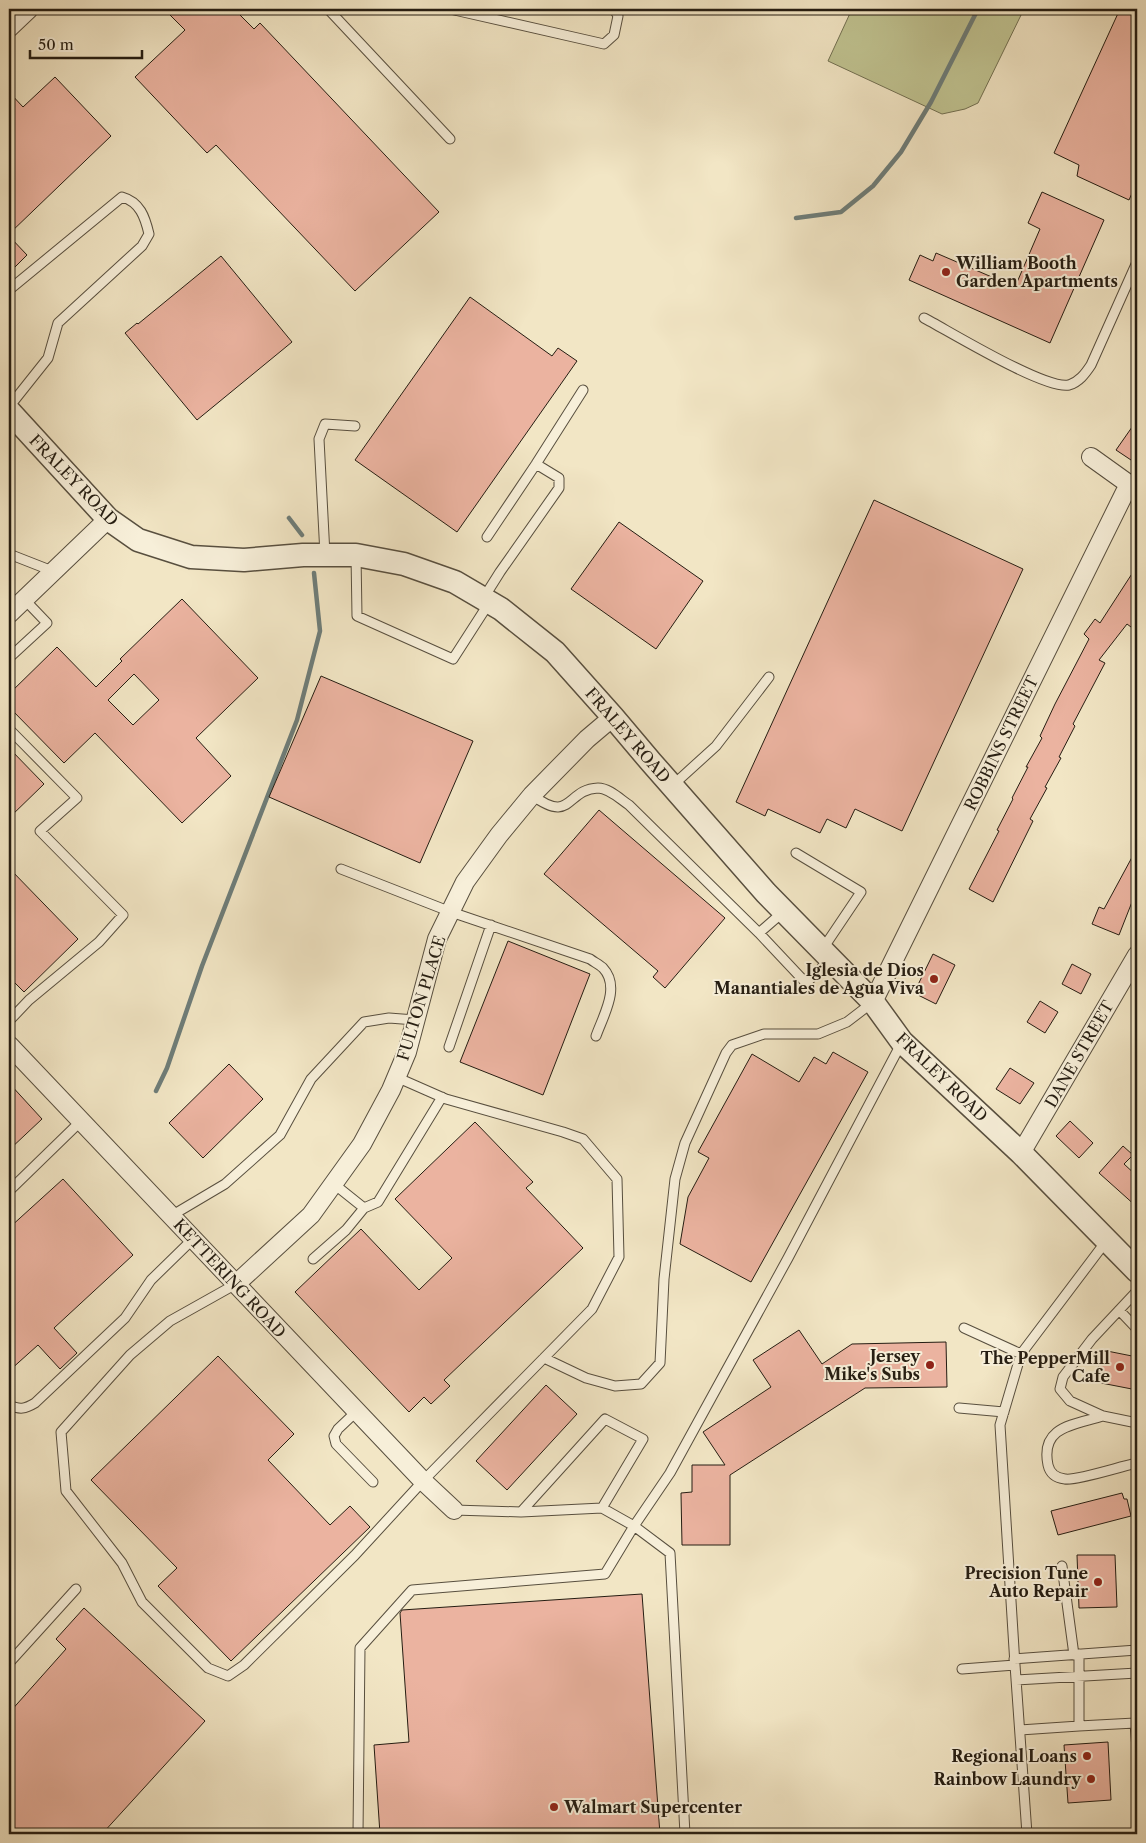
<svg xmlns="http://www.w3.org/2000/svg" width="1146" height="1843" font-family="'Libre Caslon Text',serif">
<style>
.green{fill:#c0c391;stroke:#727052}
.lines{fill:none;stroke-linecap:round;stroke-linejoin:round}
.stream{stroke:#6e7d79;stroke-width:4.5}
.building{fill:#ebb3a0;stroke:#251d12;fill-rule:evenodd}
.service-casing{stroke:#584f3f;stroke-width:11}
.minor-casing{stroke:#584f3f;stroke-width:20}
.tertiary-casing{stroke:#584f3f;stroke-width:25}
.service{stroke:#f7efd9;stroke-width:9}
.minor{stroke:#f7efd9;stroke-width:18}
.tertiary{stroke:#f7efd9;stroke-width:22}
.poi-dot{fill:#8f2418;stroke:#f7efd9;stroke-width:2}
.labels{text-anchor:middle;stroke-width:4;stroke-linejoin:round;paint-order:stroke}
.poi-label{font-size:16px;font-weight:bold;fill:#251d12;stroke:#f7efd9;text-anchor:end}
.street-label{font-size:16px;fill:#251d12;stroke:#f7efd9}
</style>
<rect width="100%" height="100%" fill="#f2e6c5"/>
<filter id="stains"><feTurbulence type="fractalNoise" baseFrequency=".004" numOctaves="4"/><feColorMatrix values="0 0 0 0 .2 0 0 0 0 .09 0 0 0 0 .02 0 0 0 .5 -.17"/></filter>
<radialGradient id="worn" r=".72"><stop offset=".6" stop-color="#630" stop-opacity="0"/><stop offset="1" stop-color="#630" stop-opacity=".3"/></radialGradient>
<path class="green" d="M852,9H1024L978,103L965,109L942,114L828,61Z"/>
<g class="lines">
<path class="stream" d="M796,218L841,212L873,186L901,152L931,102L978,9
M289,518L302,535
M156,1091L167,1068L202,966L297,720L320,631L314,573"/>
</g>
<path class="building" d="M164,9H234L254,29L260,23L439,212L355,291L216,145L207,153L135,77L185,30Z
M1120,9H1137V182L1129,200L1077,176L1079,165L1054,153Z
M55,77L111,136L9,234V92L23,107Z
M1042,192L1104,220L1050,343L909,280L920,255L933,261L936,253L1015,287L1040,229L1028,223Z
M9,236L27,255L9,273Z
M221,256L292,342L197,420L125,333L137,323L138,324Z
M470,297L552,356L558,348L577,361L457,532L355,460Z
M1137,420V464L1116,450Z
M874,500L1023,569L902,831L855,809L846,828L827,819L820,833L768,809L765,816L736,802Z
M619,522L703,581L656,649L571,589Z
M1137,566V618L1131,627L1127,624L1099,660L1105,663L1073,724L1075,726L1059,757L1061,758L1045,787L1047,788L1030,819L1033,821L993,902L969,889L999,831L997,830L1013,799L1012,798L1028,767H1026L1042,738L1040,736L1055,704L1089,639L1084,634L1095,619L1100,623Z
M182,599L258,678L196,738L231,776L182,823L95,733L64,763L9,707V694L57,647L96,687L122,661L120,659ZM134,674L159,700L133,725L108,700Z
M321,676L473,741L420,863L269,797Z
M9,748L44,784L9,818Z
M599,810L725,918L665,988L653,977L658,971L544,874Z
M1137,848V904L1132,902L1119,935L1092,924L1099,907L1104,909Z
M9,868L78,939L24,992L9,977Z
M508,941L590,974L543,1095L460,1062Z
M933,954L955,965L936,1004L914,993Z
M1072,964L1091,974L1081,994L1062,984Z
M1040,1001L1058,1012L1045,1033L1027,1022Z
M833,1052L868,1072L751,1282L680,1244L688,1197L709,1158L698,1152L752,1054L799,1082L814,1057L826,1064Z
M229,1064L263,1099L203,1158L169,1123Z
M1010,1068L1034,1083L1020,1104L996,1089Z
M9,1083L42,1119L9,1150Z
M1070,1121L1093,1143L1079,1158L1056,1136Z
M475,1122L533,1182L526,1188L583,1248L444,1380L450,1386L431,1404L424,1397L409,1412L295,1292L361,1229L419,1290L452,1258L395,1199Z
M1123,1146L1133,1155L1124,1164L1137,1176V1207L1099,1173Z
M63,1179L133,1255L54,1328L77,1353L60,1369L38,1345L9,1371V1228Z
M799,1330L822,1364L852,1344L946,1342L947,1387L865,1388L730,1475V1545H682L681,1493L692,1492V1465H725L703,1432L771,1387L753,1360Z
M1102,1350L1137,1357V1390L1096,1382Z
M218,1356L294,1434L268,1460L330,1525L350,1506L370,1527L231,1661L158,1586L177,1568L91,1480Z
M546,1385L577,1414L507,1490L476,1461Z
M1122,1493L1124,1499H1127L1131,1516L1058,1535L1051,1511Z
M1077,1555H1115L1117,1607L1079,1608Z
M642,1594L660,1834H380L374,1745L409,1742L400,1613L402,1610Z
M84,1608L205,1721L102,1834H9V1713L66,1649L56,1639Z
M1108,1742L1111,1800L1068,1803L1064,1745Z"/>
<g class="lines">
<g class="service-casing">
<path id="service" d="M328,9L450,139
M450,9L604,44L614,35L618,16L614,9
M9,290L122,197C140,202 145,217 149,234L142,246L58,323L48,358L9,407
M924,318C949,331 1045,390 1069,385C1079,382 1085,374 1091,365L1137,262
M487,537L536,464L583,390
M9,554L55,572
M325,555L319,439L325,424L355,426
M356,555L357,616L453,659L489,603
M483,599L500,572L559,488V478L536,464
M9,658L47,623L25,600
M9,729L77,798L40,831L123,915L99,942L29,1000L9,1021
M672,786L716,746L769,677
M532,795C572,825 566,789 598,788C609,788 620,799 629,805L759,933L806,983L830,960
M796,853L861,892L822,950
M341,869L451,912L590,959C594,962 600,965 603,968C621,987 603,1016 596,1036
M759,933L783,912
M449,1047L491,925
M334,1184L364,1208L378,1202L442,1097
M9,1191L81,1121
M171,1216L225,1184L280,1135L311,1079L364,1022L389,1018L415,1020
M313,1259L346,1230L364,1208
M236,1284L170,1321L130,1355L61,1432L66,1491L122,1563L142,1602L208,1668L228,1676L244,1665L355,1555L423,1481L592,1309L619,1257L617,1179L583,1139L563,1132L446,1099L396,1077
M1137,1291L1092,1339L1063,1377L1060,1389L1070,1401L1103,1416L1137,1423
M1119,1310L1137,1329
M964,1328L1021,1354L1107,1240
M1021,1354L1000,1425L1015,1665L1027,1834
M544,1358L586,1378L615,1386L641,1384L660,1363L664,1279L675,1179L685,1143L726,1053L732,1045L764,1034H818L847,1022L873,1002
M9,1405C20,1410 25,1409 35,1403L125,1318L151,1280L193,1239
M959,1408L1004,1412
M357,1411L338,1429L334,1436L336,1444L373,1482
M1103,1416C1074,1425 1040,1426 1048,1465C1050,1474 1056,1478 1065,1479C1075,1481 1119,1467 1133,1464
M454,1510L521,1512L602,1508L634,1526L670,1553L685,1834
M521,1512L605,1419L643,1439L602,1508
M1062,1566L1074,1655
M1014,1659L1137,1650
M9,1663L76,1589
M962,1669L1015,1665
M1016,1680L1137,1673
M1079,1726L1135,1723L1137,1749
M1020,1730L1079,1726V1654
M358,1834L360,1648L412,1590L605,1574L634,1526L670,1473L788,1258L902,1042"/>
</g>
<g class="minor-casing">
<path id="minor" d="M9,28L29,9
M1091,457L1137,490
M9,614L108,519
M873,1002L1129,484
M9,1045L423,1481L454,1510
M1021,1153L1137,955
M236,1284L311,1215L362,1144L391,1090L407,1052L437,939L465,882L499,835L532,795L587,739L613,717"/>
</g>
<g class="tertiary-casing">
<path id="tertiary" d="M9,411L108,519L138,540L191,557L244,560L303,555H356L404,564L455,582L501,609L555,652L613,717L651,762L766,893L873,1002L902,1042L1021,1153L1137,1271"/>
</g>
<use href="#service" class="service"/>
<use href="#minor" class="minor"/>
<use href="#tertiary" class="tertiary"/>
</g>
<g class="poi-dot">
<circle cx="946" cy="272" r="5"/>
<circle cx="934" cy="979" r="5"/>
<circle cx="930" cy="1365" r="5"/>
<circle cx="1120" cy="1367" r="5"/>
<circle cx="1098" cy="1582" r="5"/>
<circle cx="1087" cy="1756" r="5"/>
<circle cx="1091" cy="1779" r="5"/>
<circle cx="554" cy="1807" r="5"/>
</g>
<g class="labels">
<g class="poi-label">
<text x="956" y="269" text-anchor="start">William Booth<tspan x="956" dy="18">Garden Apartments</tspan></text>
<text x="924" y="976">Iglesia de Dios<tspan x="924" dy="18">Manantiales de Agua Viva</tspan></text>
<text x="920" y="1362">Jersey<tspan x="920" dy="18">Mike's Subs</tspan></text>
<text x="1110" y="1364">The PepperMill<tspan x="1110" dy="18">Cafe</tspan></text>
<text x="1088" y="1579">Precision Tune<tspan x="1088" dy="18">Auto Repair</tspan></text>
<text x="1077" y="1762">Regional Loans</text>
<text x="1081" y="1785">Rainbow Laundry</text>
<text x="564" y="1813" text-anchor="start">Walmart Supercenter</text>
</g>
<g class="street-label">
<text transform="translate(74 480) rotate(46)" y="6">FRALEY ROAD</text>
<text transform="translate(628 735) rotate(49)" y="6">FRALEY ROAD</text>
<text transform="translate(1001 743) rotate(-64)" y="6">ROBBINS STREET</text>
<text transform="translate(421 998) rotate(-73)" y="6">FULTON PLACE</text>
<text transform="translate(1079 1054) rotate(-60)" y="6">DANE STREET</text>
<text transform="translate(942 1077) rotate(44)" y="6">FRALEY ROAD</text>
<text transform="translate(230 1278) rotate(47)" y="6">KETTERING ROAD</text>
</g>
</g>
<rect width="1146" height="1843" fill="none" stroke="#f2e6c5" stroke-width="30"/>
<rect x="10" y="10" width="1126" height="1823" fill="none" stroke="#251d12" stroke-width="2.5"/>
<rect x="15" y="15" width="1116" height="1813" fill="none" stroke="#251d12"/>
<path d="M30 50v8h112v-8" fill="none" stroke="#251d12" stroke-width="2.5"/>
<text x="38" y="50" font-size="15" fill="#251d12" stroke="#f7efd9" stroke-width="4" paint-order="stroke">50 m</text>
<rect width="100%" height="100%" filter="url(#stains)"/>
<rect width="100%" height="100%" fill="url(#worn)"/>
</svg>
